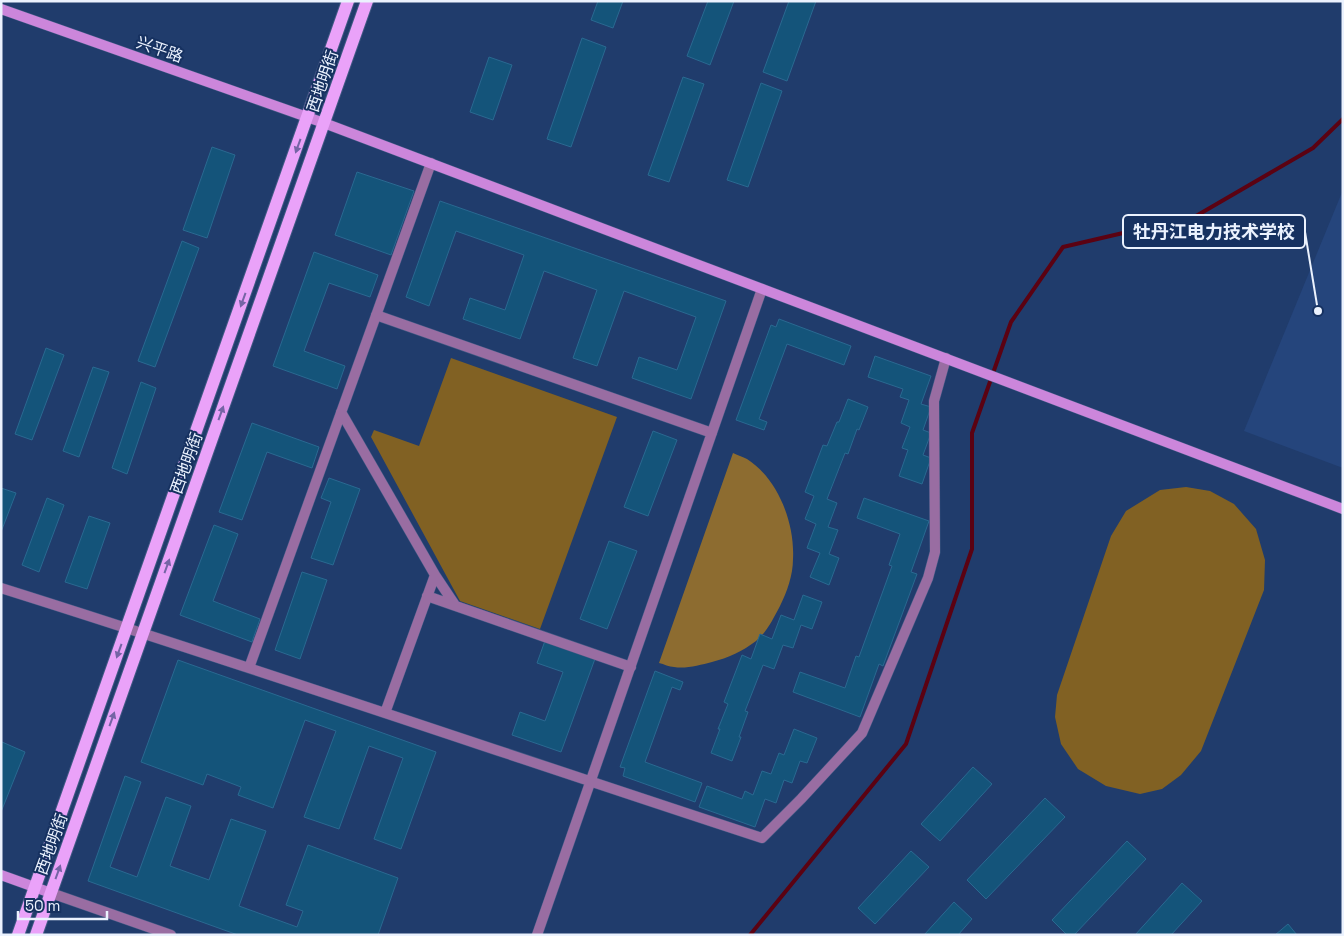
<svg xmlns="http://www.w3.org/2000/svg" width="1344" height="936" font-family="'Space Grotesk','Noto Sans SC',sans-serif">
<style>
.built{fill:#25457c}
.green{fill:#816123}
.forest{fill:#8d6c30}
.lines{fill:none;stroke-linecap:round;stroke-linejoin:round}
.stream{stroke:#5b0212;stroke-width:4}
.building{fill:#14547a;stroke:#2a6991}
.street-casing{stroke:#405983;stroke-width:11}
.secondary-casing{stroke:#405983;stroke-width:11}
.primary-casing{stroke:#405983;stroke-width:14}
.street{stroke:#996da2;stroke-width:10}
.secondary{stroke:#cc86db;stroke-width:10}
.primary{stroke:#eaa2f9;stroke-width:12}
.oneway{fill:#7564a5}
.labels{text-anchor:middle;stroke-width:4;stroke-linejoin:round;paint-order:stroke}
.street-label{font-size:16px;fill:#ebf2fe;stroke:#163160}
.leader{fill:none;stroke:#ebf2fe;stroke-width:2}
.callout-dot{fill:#ebf2fe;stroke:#163160;stroke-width:2}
.callout{fill:#163160;stroke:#ebf2fe;stroke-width:2}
.callout-label{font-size:18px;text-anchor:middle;font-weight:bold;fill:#ebf2fe}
</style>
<rect width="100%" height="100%" fill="#203c6c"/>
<path class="built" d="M1343,190V468L1244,431Z"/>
<path class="green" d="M451,358L617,417L540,629L460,601L371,437L374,430L419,446Z
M1186,487L1210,491L1234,504L1256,529L1265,560L1264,590L1201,751L1181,775L1162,789L1140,794L1106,786L1078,769L1061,744L1055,717L1057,695L1111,536L1126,511L1160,490Z"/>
<path class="forest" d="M733,453C737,455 743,457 747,459C778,479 795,523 793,559C793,575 787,592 780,606C773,619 767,632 756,641C743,651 728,658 712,662C700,665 686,669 674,667C669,667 664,664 659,663Z"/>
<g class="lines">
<path class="stream" d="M750,935L906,744L972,549V433L1011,322L1063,247L1196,216L1313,148L1343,119"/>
</g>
<path class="building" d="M598,1H623L613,28L591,20Z
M708,1H734L710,65L687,56Z
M789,1H816L787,81L763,72Z
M582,38L606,47L571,147L547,139Z
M489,57L512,65L493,120L470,112Z
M683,77L704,84L669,182L648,175Z
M761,83L782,91L748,187L727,180Z
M212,147L235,155L207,238L183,230Z
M357,172L414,191L391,255L335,235Z
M440,201L726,301L691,399L632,378L639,357L677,370L696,317L624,291L597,366L573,358L597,290L544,271L520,339L463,319L470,298L505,310L524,255L456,231L429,306L406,297Z
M182,241L199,248L155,367L138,361Z
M314,252L378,275L370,297L329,283L304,351L345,366L337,389L273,366Z
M779,319L851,346L844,365L787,344L759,419L767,422L764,430L736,420L771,325L776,327Z
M46,348L64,355L32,440L15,434Z
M875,356L931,376L921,404L931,407L923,430L931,433L923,455L931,458L922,484L899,476L908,450L902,448L910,427L901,423L909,400L900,397L903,389L868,377Z
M93,367L109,372L79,457L63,451Z
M141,382L156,388L127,474L112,468Z
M848,399L868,407L859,430L857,429L848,454L845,453L827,499L837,503L828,527L838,530L829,554L839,558L829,585L810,577L820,553L807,548L816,524L805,519L814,496L805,492L823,445L827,446L837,422H839Z
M252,423L319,447L312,468L267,452L242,520L219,512Z
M653,431L677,440L648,516L624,507Z
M329,478L360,489L333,565L311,558L331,502L321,498Z
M1,488L16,493L1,532Z
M47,498L64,505L39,572L22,565Z
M864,498L929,521L911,572L917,574L883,666L879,664L860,717L793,692L800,672L845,688L856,656L859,657L892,566L889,565L900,534L857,518Z
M89,516L110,523L87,589L65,582Z
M214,525L238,534L213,601L260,619L252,642L180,615Z
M609,541L637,551L607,629L580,619Z
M302,572L327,580L300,659L275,650Z
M803,595L822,602L812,629L801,625L793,648L783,645L774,669L763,665L745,711L748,712L739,737H741L732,761L711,753L720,729H718L728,704L724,702L742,655L751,659L760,634L772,639L781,615L794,620Z
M546,638L596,656L561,752L512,735L520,712L545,721L563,672L537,663Z
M178,660L436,752L401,849L374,839L403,758L369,746L339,829L304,817L336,731L305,720L273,808L238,795L241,787L207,774L203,785L141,762Z
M655,671L683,682L680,690L672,687L645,762L702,783L695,802L623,776L625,768L620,767Z
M794,729L817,738L807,763L800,761L792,783L784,780L776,803L765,799L755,827L699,807L707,786L742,799L745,791L753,795L762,771L771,774L779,753L784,755Z
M2,742L25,752L1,812V743Z
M973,767L992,784L940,841L921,824Z
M125,776L141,782L110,867L137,877L166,797L191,806L170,866L209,880L231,819L266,831L239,906L297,927L303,911L286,905L308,845L398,878L378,935H238L88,881Z
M1045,798L1065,817L986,899L967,880Z
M1127,841L1146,859L1074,935H1067L1052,920Z
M911,851L929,867L875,924L858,908Z
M1182,883L1202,901L1171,935H1135Z
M954,902L972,919L958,935H924Z
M1288,924L1297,935H1275Z"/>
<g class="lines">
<g class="street-casing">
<path id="street" d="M376,315L712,433
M341,412L435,575L385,713
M435,575L455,605
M1,588C256,668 508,755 762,838L801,799L862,733L928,578L935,552L934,401L946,358
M427,596L631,667
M249,668L431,163
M51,893L171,935
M537,935L762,289"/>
</g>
<g class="secondary-casing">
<path id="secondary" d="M1,9L324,123L1343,509
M1,875L51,893"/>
</g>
<g class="primary-casing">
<path id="primary" d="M18,935L348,1
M36,935L367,1"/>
</g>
<use href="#street" class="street"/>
<use href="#secondary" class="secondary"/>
<use href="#primary" class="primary"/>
</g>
<defs><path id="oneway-solid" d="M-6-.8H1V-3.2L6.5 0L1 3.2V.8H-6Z" transform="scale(1.25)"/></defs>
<g class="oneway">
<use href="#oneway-solid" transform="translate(298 146) rotate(110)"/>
<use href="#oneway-solid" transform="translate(243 300) rotate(110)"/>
<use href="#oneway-solid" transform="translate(221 413) rotate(-70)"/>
<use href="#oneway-solid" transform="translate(167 566) rotate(-70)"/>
<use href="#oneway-solid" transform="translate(119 651) rotate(110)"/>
<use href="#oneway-solid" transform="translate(112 719) rotate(-70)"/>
<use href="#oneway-solid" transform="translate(58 872) rotate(-70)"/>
</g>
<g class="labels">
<g class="street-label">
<text transform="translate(160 49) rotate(19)" y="6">兴平路</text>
<text transform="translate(322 81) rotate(-71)" y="6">西地明街</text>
<text transform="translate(186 463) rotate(-70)" y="6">西地明街</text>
<text transform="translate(51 844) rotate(-70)" y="6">西地明街</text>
</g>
</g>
<path class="leader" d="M1318 311L1305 232"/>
<circle class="callout-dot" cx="1318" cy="311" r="5"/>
<rect class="callout" x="1123" y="215" width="182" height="33" rx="5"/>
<g class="callout-label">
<text x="1214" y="238">牡丹江电力技术学校</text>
</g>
<rect width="1344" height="936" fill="none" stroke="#ebf2fe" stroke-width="5"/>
<path d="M18 911v8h89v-8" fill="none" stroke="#ebf2fe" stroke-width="2.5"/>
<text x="25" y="911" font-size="15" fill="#ebf2fe" stroke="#163160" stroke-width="4" paint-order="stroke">50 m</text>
</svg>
